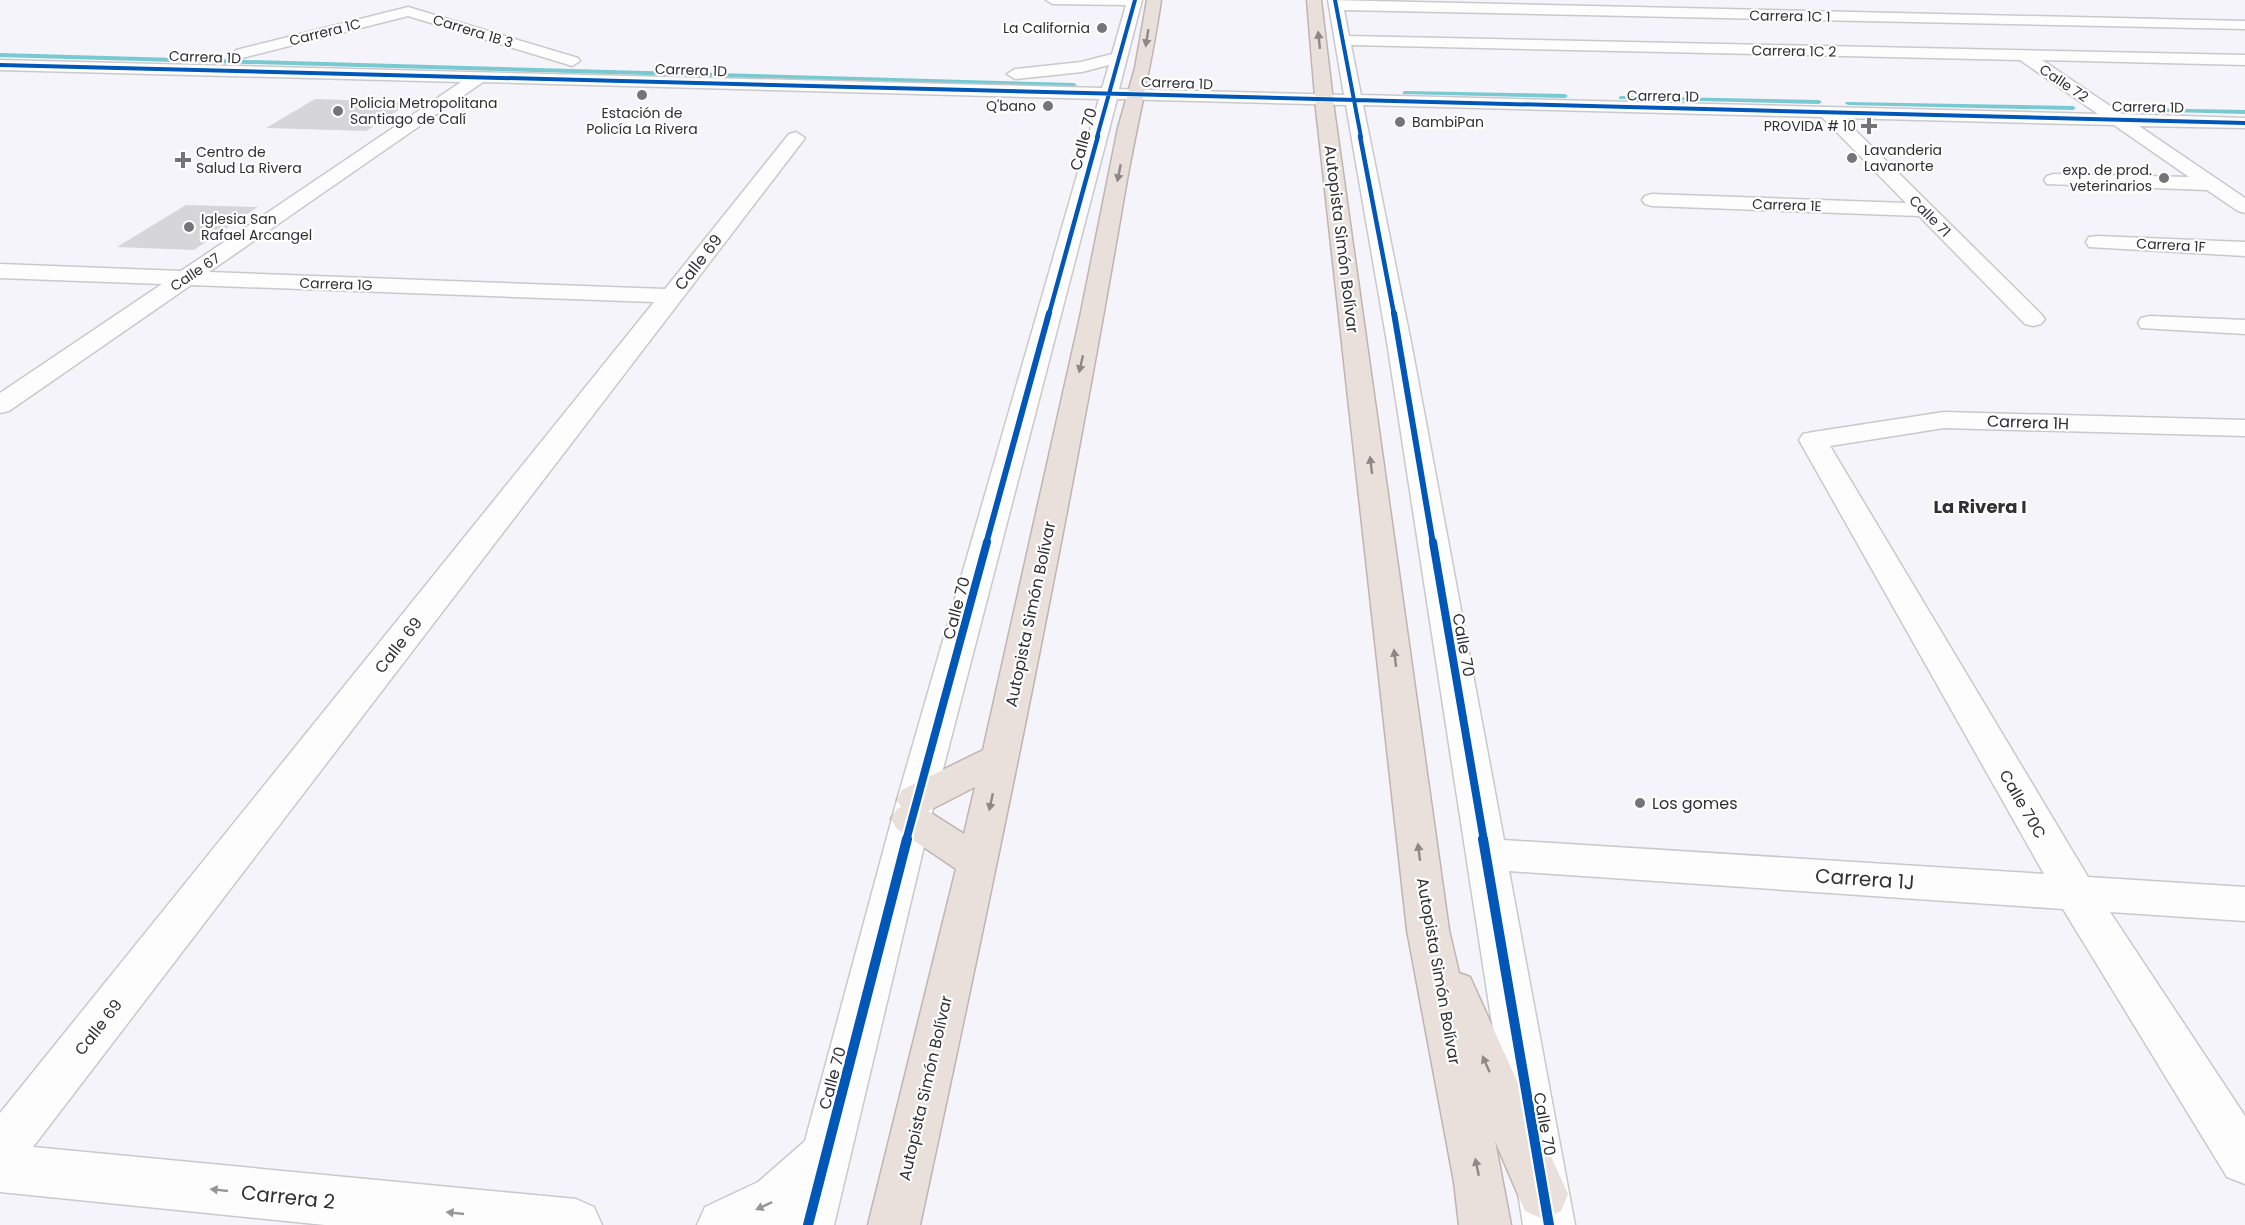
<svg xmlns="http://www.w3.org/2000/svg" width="2245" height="1225" font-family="Poppins,sans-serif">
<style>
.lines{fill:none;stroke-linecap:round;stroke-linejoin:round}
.stream{fill:#79c9d1;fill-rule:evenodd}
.building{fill:#d5d5da}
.minor-casing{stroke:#c9c9cd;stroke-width:3}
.highway-casing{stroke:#beb4b0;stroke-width:3}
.minor{fill:#fdfdfe;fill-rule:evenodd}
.highway{fill:#eae0db;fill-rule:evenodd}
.cycleway-far4-casing{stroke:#fff;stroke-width:5}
.cycleway-far3-casing{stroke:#fff;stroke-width:7}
.cycleway-far2-casing{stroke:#fff;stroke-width:9}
.cycleway-far1-casing{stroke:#fff;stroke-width:12}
.cycleway-casing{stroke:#fff;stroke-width:14}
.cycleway-far4{stroke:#0057b8;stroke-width:4}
.cycleway-far3{stroke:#0057b8;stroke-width:4.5}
.cycleway-far2{stroke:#0057b8;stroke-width:6}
.cycleway-far1{stroke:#0057b8;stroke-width:8}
.cycleway{stroke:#0057b8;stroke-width:10}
.oneway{fill:#8d8887}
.oneway2{fill:#969698}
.poi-dot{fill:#757579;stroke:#fff;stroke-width:2}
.labels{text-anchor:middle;stroke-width:4.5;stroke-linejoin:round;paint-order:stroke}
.far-street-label{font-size:14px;fill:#303033;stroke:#fff}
.far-poi-label{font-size:14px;fill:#303033;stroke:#fff;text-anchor:start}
.street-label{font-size:16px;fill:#303033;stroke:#fff}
.poi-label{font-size:16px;fill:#303033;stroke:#fff;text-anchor:start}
.neighbourhood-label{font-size:18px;font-weight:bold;fill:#303033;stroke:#fff}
.near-street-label{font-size:20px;fill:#303033;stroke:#fff}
</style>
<rect width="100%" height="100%" fill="#f4f4fa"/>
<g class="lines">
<path class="stream" d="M0,53L1074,83L1077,85L1074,87L0,57Z
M1404,91L1565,94L1568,96L1565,98L1402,94Z
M1621,96L1819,100L1822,102L1819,104L1619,99V97Z
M1846,102L2073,106L2076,108L2073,110L1848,105L1845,103Z
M2132,108L2245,110V114L2134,111L2132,110Z"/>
</g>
<path class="building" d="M315,99L411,102L366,131L266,128Z
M186,205L258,207L194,250L117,247Z"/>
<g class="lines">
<g class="minor-casing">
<path id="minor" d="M1046,0H1142L1119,89L1344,95L1328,0L2245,21V29L1344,10L1349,36L2245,55V65L2042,60L2122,114L2245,118V128L2139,126L2245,198V213L2238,211L2207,190L2047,184L2044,180L2047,176L2054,174L2189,177L2114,125L1843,118L2041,314L2045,319L2041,324L2033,326L2025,324L1919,216L1652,206L1645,204L1642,200L1645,196L1652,194L1906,203L1822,117L1363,105L1411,342L1504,840L2044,874L1799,440L1803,434L1813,432L1944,412L2245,420V436L1944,428L1830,446L2088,877L2245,887V921L2110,912L2245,1116V1184L2227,1177L2063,909L1509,871L1575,1225H1523L1387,342L1346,105L1117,99L935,800L834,1225H697L705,1207L758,1182L805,1141L897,800L1099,99L483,82L209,272L665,289L789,134L796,132L805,138L33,1147L576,1199L594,1207L602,1225H325L0,1192V1113L654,302L191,285L9,411L0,413V393L162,284L0,278V264L181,271L461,82L0,70V60L1102,88L1109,65L1082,72L1015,79L1007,74L1015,69L1081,62L1112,54L1126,5L1053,4ZM1351,45L2020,60L2098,114L1361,95Z
M408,7L578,58L580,61L572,66L566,64L408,16L242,58L234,53L236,50Z
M2097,236L2245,242V256L2089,247L2086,242L2089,237Z
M2150,316L2245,320V334L2141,328L2138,323L2141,318Z"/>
</g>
<g class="highway-casing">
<path id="highway" d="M1147,0H1161C1152,64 1136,127 1125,191C1066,538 994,881 920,1225H868L956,869L897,829L891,819L897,809L901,807L897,800L902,790L983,750L1080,317L1118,128L1135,68ZM975,787L964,834L928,811L930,810Z
M1307,0H1321L1334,109L1449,930L1459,973L1470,977L1568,1194L1561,1211L1543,1219L1525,1211L1495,1141L1511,1225H1459L1454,1182L1407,930L1316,109Z"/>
</g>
<use href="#minor" class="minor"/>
<use href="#highway" class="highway"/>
<g class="cycleway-far4-casing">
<path id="cycleway-far4" d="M1335,0L1361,137
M0,65L2245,123
M1097,137L1135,0"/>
</g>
<g class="cycleway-far3-casing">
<path id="cycleway-far3" d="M1360,136L1394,314
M1049,314L1098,136"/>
</g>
<g class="cycleway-far2-casing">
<path id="cycleway-far2" d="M1394,313L1433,544
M986,544L1049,313"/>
</g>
<g class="cycleway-far1-casing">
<path id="cycleway-far1" d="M1433,542L1484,841
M906,841L987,542"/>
</g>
<g class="cycleway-casing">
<path id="cycleway" d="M1483,839L1549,1225
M808,1225L907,839"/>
</g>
<use href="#cycleway-far4" class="cycleway-far4"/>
<use href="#cycleway-far3" class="cycleway-far3"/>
<use href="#cycleway-far2" class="cycleway-far2"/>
<use href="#cycleway-far1" class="cycleway-far1"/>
<use href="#cycleway" class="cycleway"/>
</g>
<defs><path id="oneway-solid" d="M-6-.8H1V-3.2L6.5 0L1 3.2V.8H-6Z" transform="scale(1.5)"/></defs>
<g class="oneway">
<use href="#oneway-solid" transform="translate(1147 38) rotate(99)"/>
<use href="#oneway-solid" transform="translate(1319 40) rotate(-96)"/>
<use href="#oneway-solid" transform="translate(1119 173) rotate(101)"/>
<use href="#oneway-solid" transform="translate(1081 364) rotate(103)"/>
<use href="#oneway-solid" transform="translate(1371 465) rotate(-97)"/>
<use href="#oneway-solid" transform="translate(1395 658) rotate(-97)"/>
<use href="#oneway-solid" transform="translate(991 802) rotate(102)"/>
<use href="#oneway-solid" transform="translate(1419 852) rotate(-97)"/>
<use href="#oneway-solid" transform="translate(1486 1064) rotate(-114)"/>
<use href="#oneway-solid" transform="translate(1477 1167) rotate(-102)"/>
</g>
<g class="oneway2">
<use href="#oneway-solid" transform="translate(219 1190) rotate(-174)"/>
<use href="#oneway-solid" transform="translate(764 1206) rotate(155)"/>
<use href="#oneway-solid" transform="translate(455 1213) rotate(-174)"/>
</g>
<g class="poi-dot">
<circle cx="1102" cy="28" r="6"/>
<circle cx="642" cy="95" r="6"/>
<circle cx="1048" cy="106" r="6"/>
<circle cx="338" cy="111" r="6"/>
<circle cx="1400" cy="122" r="6"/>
<path d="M1866 117h6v6h6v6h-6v6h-6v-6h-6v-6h6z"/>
<circle cx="1852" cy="158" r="6"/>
<path d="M180 151h6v6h6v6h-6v6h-6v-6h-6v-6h6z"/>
<circle cx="2164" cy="178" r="6"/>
<circle cx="189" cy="227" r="6"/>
<circle cx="1640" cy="803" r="6"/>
</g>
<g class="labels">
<g class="far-street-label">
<text transform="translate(1790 16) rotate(1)" y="5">Carrera 1C 1</text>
<text transform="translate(473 31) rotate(17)" y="5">Carrera 1B 3</text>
<text transform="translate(325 32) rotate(-14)" y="5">Carrera 1C</text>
<text transform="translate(1794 51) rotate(1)" y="5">Carrera 1C 2</text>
<text transform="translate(205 57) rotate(2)" y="5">Carrera 1D</text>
<text transform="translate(691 70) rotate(2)" y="5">Carrera 1D</text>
<text transform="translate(1177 83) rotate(2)" y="5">Carrera 1D</text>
<text transform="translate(2064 83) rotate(34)" y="5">Calle 72</text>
<text transform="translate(1663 96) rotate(1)" y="5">Carrera 1D</text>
<text transform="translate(2148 107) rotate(1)" y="5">Carrera 1D</text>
<text transform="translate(1787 205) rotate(2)" y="5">Carrera 1E</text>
<text transform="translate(1930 216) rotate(45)" y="5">Calle 71</text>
<text transform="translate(2171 245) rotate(3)" y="5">Carrera 1F</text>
<text transform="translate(195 272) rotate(-34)" y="5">Calle 67</text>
<text transform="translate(336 284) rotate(2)" y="5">Carrera 1G</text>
</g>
<g class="far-poi-label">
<text x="1090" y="33" text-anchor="end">La California</text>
<text x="350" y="108">Policia Metropolitana<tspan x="350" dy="16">Santiago de Calí</tspan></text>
<text x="1036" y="111" text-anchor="end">Q'bano</text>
<text x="642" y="118" text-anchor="middle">Estación de<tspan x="642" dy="16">Policía La Rivera</tspan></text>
<text x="1412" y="127">BambiPan</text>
<text x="1856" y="131" text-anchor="end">PROVIDA # 10</text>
<text x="1864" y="155">Lavanderia<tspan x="1864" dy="16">Lavanorte</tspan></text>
<text x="196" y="157">Centro de<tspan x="196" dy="16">Salud La Rivera</tspan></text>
<text x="2152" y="175" text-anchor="end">exp. de prod.<tspan x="2152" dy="16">veterinarios</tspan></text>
<text x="201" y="224">Iglesia San<tspan x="201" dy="16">Rafael Arcangel</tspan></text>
</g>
<g class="street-label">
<text transform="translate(1083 139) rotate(-75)" y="6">Calle 70</text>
<text transform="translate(1342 239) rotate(83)" y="6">Autopista Simón Bolívar</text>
<text transform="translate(698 262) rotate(-52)" y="6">Calle 69</text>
<text transform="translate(2028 422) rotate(2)" y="6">Carrera 1H</text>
<text transform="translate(956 608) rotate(-75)" y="6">Calle 70</text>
<text transform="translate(1030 614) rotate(-78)" y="6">Autopista Simón Bolívar</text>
<text transform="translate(398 645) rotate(-52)" y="6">Calle 69</text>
<text transform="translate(1464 645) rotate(80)" y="6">Calle 70</text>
<text transform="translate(2023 804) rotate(60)" y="6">Calle 70C</text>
<text transform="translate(1439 971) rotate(80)" y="6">Autopista Simón Bolívar</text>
<text transform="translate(98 1027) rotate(-52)" y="6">Calle 69</text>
<text transform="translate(832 1078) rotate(-75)" y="6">Calle 70</text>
<text transform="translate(925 1088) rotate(-77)" y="6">Autopista Simón Bolívar</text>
<text transform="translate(1545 1124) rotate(80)" y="6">Calle 70</text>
</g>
<g class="poi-label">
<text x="1652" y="809">Los gomes</text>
</g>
<g class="neighbourhood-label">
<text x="1980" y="513">La Rivera I</text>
</g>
<g class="near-street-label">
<text transform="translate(1865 879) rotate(4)" y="7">Carrera 1J</text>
<text transform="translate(288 1197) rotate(6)" y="7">Carrera 2</text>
</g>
</g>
</svg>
